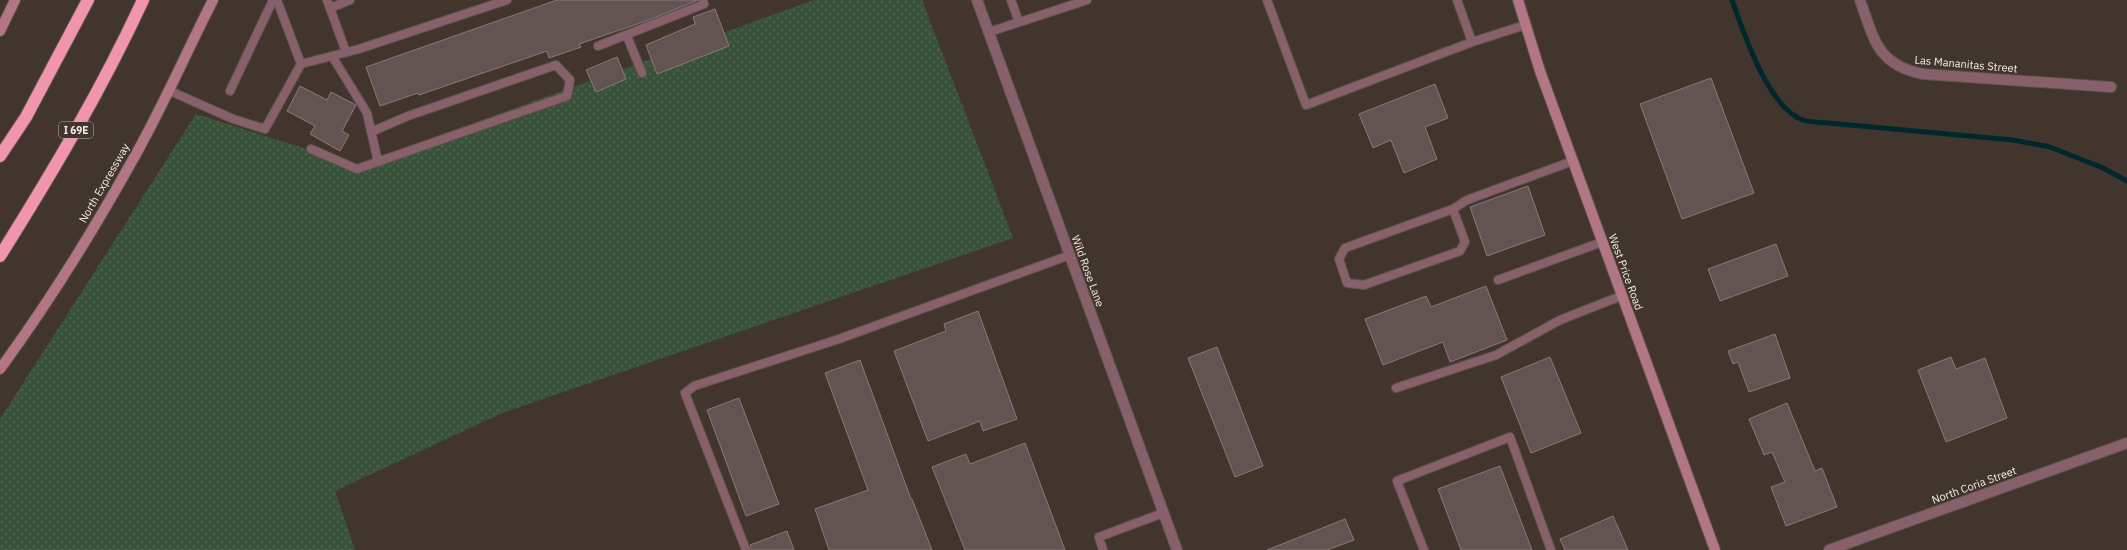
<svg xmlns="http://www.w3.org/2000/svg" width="2127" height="550" font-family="'IBM Plex Sans',sans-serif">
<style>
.grass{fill:url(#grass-dots)}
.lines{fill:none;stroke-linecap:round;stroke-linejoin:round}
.stream{stroke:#00282c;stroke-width:5}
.building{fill:#635352;stroke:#8b7977}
.service-casing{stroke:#5e524b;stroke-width:10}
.minor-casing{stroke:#5e524b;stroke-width:12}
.tertiary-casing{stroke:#5e524b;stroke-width:12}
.secondary-casing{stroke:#5e524b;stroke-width:12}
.motorway-casing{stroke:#5e524b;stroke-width:14}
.service{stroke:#87606b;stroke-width:8}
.minor{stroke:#87606b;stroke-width:10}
.tertiary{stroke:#87606b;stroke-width:10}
.secondary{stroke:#b27687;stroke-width:10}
.motorway{stroke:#f195af;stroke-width:12}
.labels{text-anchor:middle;stroke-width:4;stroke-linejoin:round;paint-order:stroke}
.shield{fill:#41352d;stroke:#beb6af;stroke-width:1}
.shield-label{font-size:10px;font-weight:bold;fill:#f4ede7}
.street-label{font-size:11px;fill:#f4ede7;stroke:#41352d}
</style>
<defs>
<pattern id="grass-dots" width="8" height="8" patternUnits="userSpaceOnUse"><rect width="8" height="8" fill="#385339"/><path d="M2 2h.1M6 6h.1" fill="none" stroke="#556c56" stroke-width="1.8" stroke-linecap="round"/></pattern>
</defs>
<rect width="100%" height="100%" fill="#41352d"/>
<path class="grass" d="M814,0H922L1013,238L502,413L335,491L355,550H0V419L196,114L357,165Z"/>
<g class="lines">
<path class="stream" d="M1732,0C1744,34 1766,100 1798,118C1806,123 1820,122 1828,123L2013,140L2050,147L2103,168L2127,181"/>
</g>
<path class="building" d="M557,0H698L649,20L579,44L581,47L549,58L547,51L419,95L418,93L380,106L366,67Z
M715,9L729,46L657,74L646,45L695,24L693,17Z
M617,57L626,79L596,92L586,70Z
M1711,78L1754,193L1682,219L1640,104Z
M1435,84L1448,118L1425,127L1437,159L1404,173L1391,140L1373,148L1359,114Z
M300,86L327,100L331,92L356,105L342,131L349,135L340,151L310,134L315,126L287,111Z
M1528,186L1545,235L1487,256L1470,207Z
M1776,244L1788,276L1720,301L1708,269Z
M1486,286L1507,340L1450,362L1443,342L1383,365L1365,319L1426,296L1431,307Z
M978,311L1017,419L983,431L980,421L928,441L894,351L946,331L944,324Z
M1775,334L1790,378L1749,392L1738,362L1733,364L1728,351Z
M1217,347L1263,466L1235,477L1188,358Z
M1550,357L1581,433L1531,453L1501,377Z
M1951,357L1956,369L1985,358L2007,418L1946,442L1918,370Z
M860,360L911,499H912L932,550H829L815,509L868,490L825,373Z
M739,398L779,504L746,516L707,410Z
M1787,403L1815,471L1822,468L1837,507L1786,526L1771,487L1785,482L1772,452L1764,455L1749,419Z
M1025,443L1065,550H965L932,467L966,454L970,464Z
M1500,466L1532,550H1461L1438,489Z
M1613,516L1628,550H1565L1560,539Z
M1345,519L1354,540L1327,550H1267Z
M787,531L794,550H751L750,545Z"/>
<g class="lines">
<g class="service-casing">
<path id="service" d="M327,0L346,52
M1011,0L1019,22
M1267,0L1306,105L1472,42
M1457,0L1472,42L1525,25
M330,8L350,0
M989,32L1087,0
M627,36L642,73
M598,46L704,4L703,0
M332,56L367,113L378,162
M301,64L359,49L507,0
M168,90L233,119L265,129L301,64L277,0
M230,91L273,0
M311,149L357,169L567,96L570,80L556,65L408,116L371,132
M1453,209L1345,248L1339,259L1347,283L1364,285L1460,251L1465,242L1453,209L1467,200L1573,161
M1498,280L1602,242
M1396,388L1496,355L1560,320L1621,296
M746,550L685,393L694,386L839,339L1070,255
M1103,550L1099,537L1163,513
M1424,550L1397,481L1510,437L1551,550"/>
</g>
<g class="minor-casing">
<path id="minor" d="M1860,0C1874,39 1877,65 1923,74L2111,87"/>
</g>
<g class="tertiary-casing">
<path id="tertiary" d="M977,0L1177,550
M1829,550L2127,443"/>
</g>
<g class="secondary-casing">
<path id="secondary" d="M1518,0L1540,71L1715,550
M0,31L15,0
M0,369C50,301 95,228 136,154C164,104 187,51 213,0"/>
</g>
<g class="motorway-casing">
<path id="motorway" d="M0,156L26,117L88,0
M0,256C52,173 102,89 143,0"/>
</g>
<use href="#service" class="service"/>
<use href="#minor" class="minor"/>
<use href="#tertiary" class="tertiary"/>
<use href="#secondary" class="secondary"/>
<use href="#motorway" class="motorway"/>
</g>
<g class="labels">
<rect class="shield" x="59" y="122" width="34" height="16" rx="3"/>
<g class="shield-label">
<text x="76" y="134">I 69E</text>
</g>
<g class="street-label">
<text transform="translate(1966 64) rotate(5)" y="4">Las Mananitas Street</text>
<text transform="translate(104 183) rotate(-60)" y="4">North Expressway</text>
<text transform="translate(1088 271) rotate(70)" y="4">Wild Rose Lane</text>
<text transform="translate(1626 272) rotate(70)" y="4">West Price Road</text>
<text transform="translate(1974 485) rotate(-20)" y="4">North Coria Street</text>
</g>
</g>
</svg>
